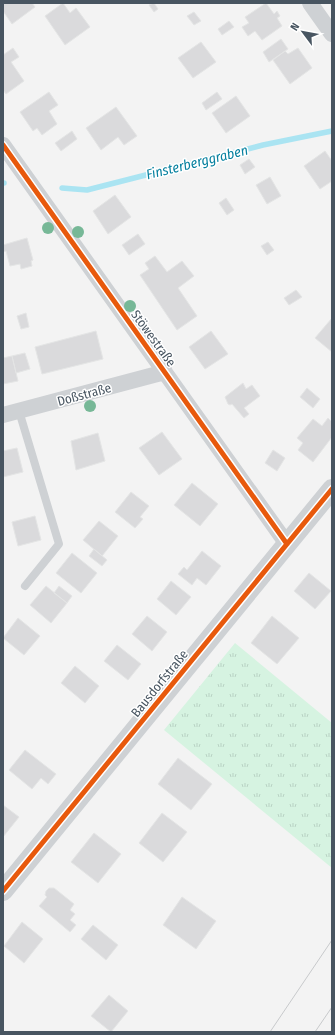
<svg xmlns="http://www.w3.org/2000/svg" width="335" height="1035" font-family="'Fira Sans Condensed',sans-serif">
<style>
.park{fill:url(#park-tufts)}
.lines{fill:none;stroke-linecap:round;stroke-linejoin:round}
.stream{stroke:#aae4f2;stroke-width:5.5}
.building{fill:#dadadc;stroke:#e4e5e5}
.service{stroke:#ced1d4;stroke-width:8}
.minor{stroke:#ced1d4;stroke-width:16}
.tertiary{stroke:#ced1d4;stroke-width:20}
.tram{stroke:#c8cacc;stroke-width:1}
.cycleway-casing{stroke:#fff;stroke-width:8}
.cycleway{stroke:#e8590c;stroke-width:5}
.tree{fill:#77b897}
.labels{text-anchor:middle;stroke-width:3;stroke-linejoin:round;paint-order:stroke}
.street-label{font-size:13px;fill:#485561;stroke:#fff}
.water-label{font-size:14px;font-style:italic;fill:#06809f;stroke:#fff}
</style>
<defs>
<pattern id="park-tufts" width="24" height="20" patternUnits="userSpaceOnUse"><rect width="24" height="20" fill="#d6f3e1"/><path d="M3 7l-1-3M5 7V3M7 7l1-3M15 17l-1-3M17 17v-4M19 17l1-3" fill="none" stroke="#b9d2c4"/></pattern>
</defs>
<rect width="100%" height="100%" fill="#f3f3f3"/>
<path class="park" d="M235,643L332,723V868L164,730Z"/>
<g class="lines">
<path class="stream" d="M3,183H4
M62,188L87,190L263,145L332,131"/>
</g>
<path class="building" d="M3,3H32L35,7L12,24L3,11Z
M63,3L70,13L76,8L90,27L65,45L45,16Z
M154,3L158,9L154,12L149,5Z
M266,3L274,14L277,11L280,16L277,18L282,26L262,40L255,31L248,36L242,27L249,23L245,17Z
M194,12L201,21L194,25L187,16Z
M229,21L234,27L222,35L218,29Z
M281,39L288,49L269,62L263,52Z
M201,42L216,62L193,78L178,58Z
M13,48L19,57L11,62L24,81L6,94L3,90V55Z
M298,48L312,68L290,84L273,60L285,51L288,54Z
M49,92L58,105L49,111L57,124L42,135L37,128L33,131L20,112Z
M217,92L222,99L206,110L202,103Z
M236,96L250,116L226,133L212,113Z
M116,107L137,136L124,145L118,137L101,150L86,128Z
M72,131L77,139L61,151L55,143Z
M325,151L332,161V181L320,189L304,166Z
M249,159L255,167L245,174L240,165Z
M270,177L281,196L267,204L256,185Z
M115,195L131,217L108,234L93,211Z
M226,198L234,210L227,215L219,203Z
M138,234L145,244L129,255L122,245Z
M27,238L33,260L31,261L32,266L21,269L20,264L10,266L6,251L3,252V245Z
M268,242L274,250L267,255L261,246Z
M155,256L167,272L182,261L194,276L178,288L197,316L177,330L140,275L149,269L145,263Z
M296,290L302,297L289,305L284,298Z
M26,313L29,327L21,329L17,316Z
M332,318V352L315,338Z
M96,331L103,359L42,374L35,347Z
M211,331L228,354L205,369L189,347Z
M25,353L30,369L16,373L12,356Z
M12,356L18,381L3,384V358Z
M243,383L246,389L252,385L260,396L244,408L249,414L244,418L232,404L230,405L228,404L225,397Z
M307,388L320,399L313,408L300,397Z
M328,418L332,422V437L313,462L298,450L303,443L297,438L313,419L322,426Z
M162,432L182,459L159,475L139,448Z
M98,433L105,461L76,470L71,441Z
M17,448L23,472L3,477V451Z
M273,450L285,458L277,471L265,463Z
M192,483L218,504L200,526L174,505Z
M131,492L149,506L140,517L143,519L135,528L115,512Z
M35,516L41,540L18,546L12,522Z
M99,521L118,536L102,556L83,540Z
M94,549L107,560L102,566L89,556Z
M202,551L221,566L206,585L197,578L192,585L178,574L184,567L187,570Z
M72,553L97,573L81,593L56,573Z
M309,573L331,591L315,609L294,591Z
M171,581L191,597L176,615L157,599Z
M46,586L67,603L51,623L30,605Z
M59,586L72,596L67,603L54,593Z
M147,616L167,632L152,651L132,634Z
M272,616L299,638L277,664L251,643Z
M18,618L40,636L24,655L3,638Z
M117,645L141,664L128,680L104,661Z
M75,666L99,686L85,703L61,683Z
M25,750L56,774L48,784L41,778L32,789L9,770Z
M178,758L212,784L191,810L158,784Z
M3,805L19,817L3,837Z
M162,813L187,832L163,862L139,843Z
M94,833L121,854L98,883L71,862Z
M49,888H54L74,904L70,910L75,914L70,920L76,925L70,932L39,906L47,897L45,895L46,891Z
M182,897L216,921L196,949L163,925Z
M22,922L43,939L24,963L4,946Z
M93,925L118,945L106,960L81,939Z
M109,995L128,1011L111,1032L91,1016Z"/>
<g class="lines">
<path class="service" d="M19,411L59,544L25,586"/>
<path class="minor" d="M310,3L332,34
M3,145L287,544
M3,415L165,372"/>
<path class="tertiary" d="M3,891L332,489"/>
<path class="tram" d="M270,1032L332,940
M315,1032L332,1007"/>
<g class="cycleway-casing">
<path id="cycleway" d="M3,145L287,544
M3,891L332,489"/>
</g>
<use href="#cycleway" class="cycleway"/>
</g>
<g class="tree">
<circle cx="48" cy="228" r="6"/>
<circle cx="78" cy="232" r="6"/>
<circle cx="130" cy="306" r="6"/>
<circle cx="90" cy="406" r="6"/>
</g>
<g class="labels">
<g class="street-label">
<text transform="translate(154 338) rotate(54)" y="5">Stöwestraße</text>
<text transform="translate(84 394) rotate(-15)" y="5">Doßstraße</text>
<text transform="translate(159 683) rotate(-51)" y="5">Bausdorfstraße</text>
</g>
<g class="water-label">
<text transform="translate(197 162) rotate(-14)" y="5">Finsterberggraben</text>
</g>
</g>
<rect width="335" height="1035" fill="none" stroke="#485561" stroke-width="8"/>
<g transform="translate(303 32) rotate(302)" stroke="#ffffff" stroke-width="3" paint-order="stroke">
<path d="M0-3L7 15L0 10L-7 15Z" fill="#485561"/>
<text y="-6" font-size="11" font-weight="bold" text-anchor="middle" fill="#485561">N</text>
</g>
</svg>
